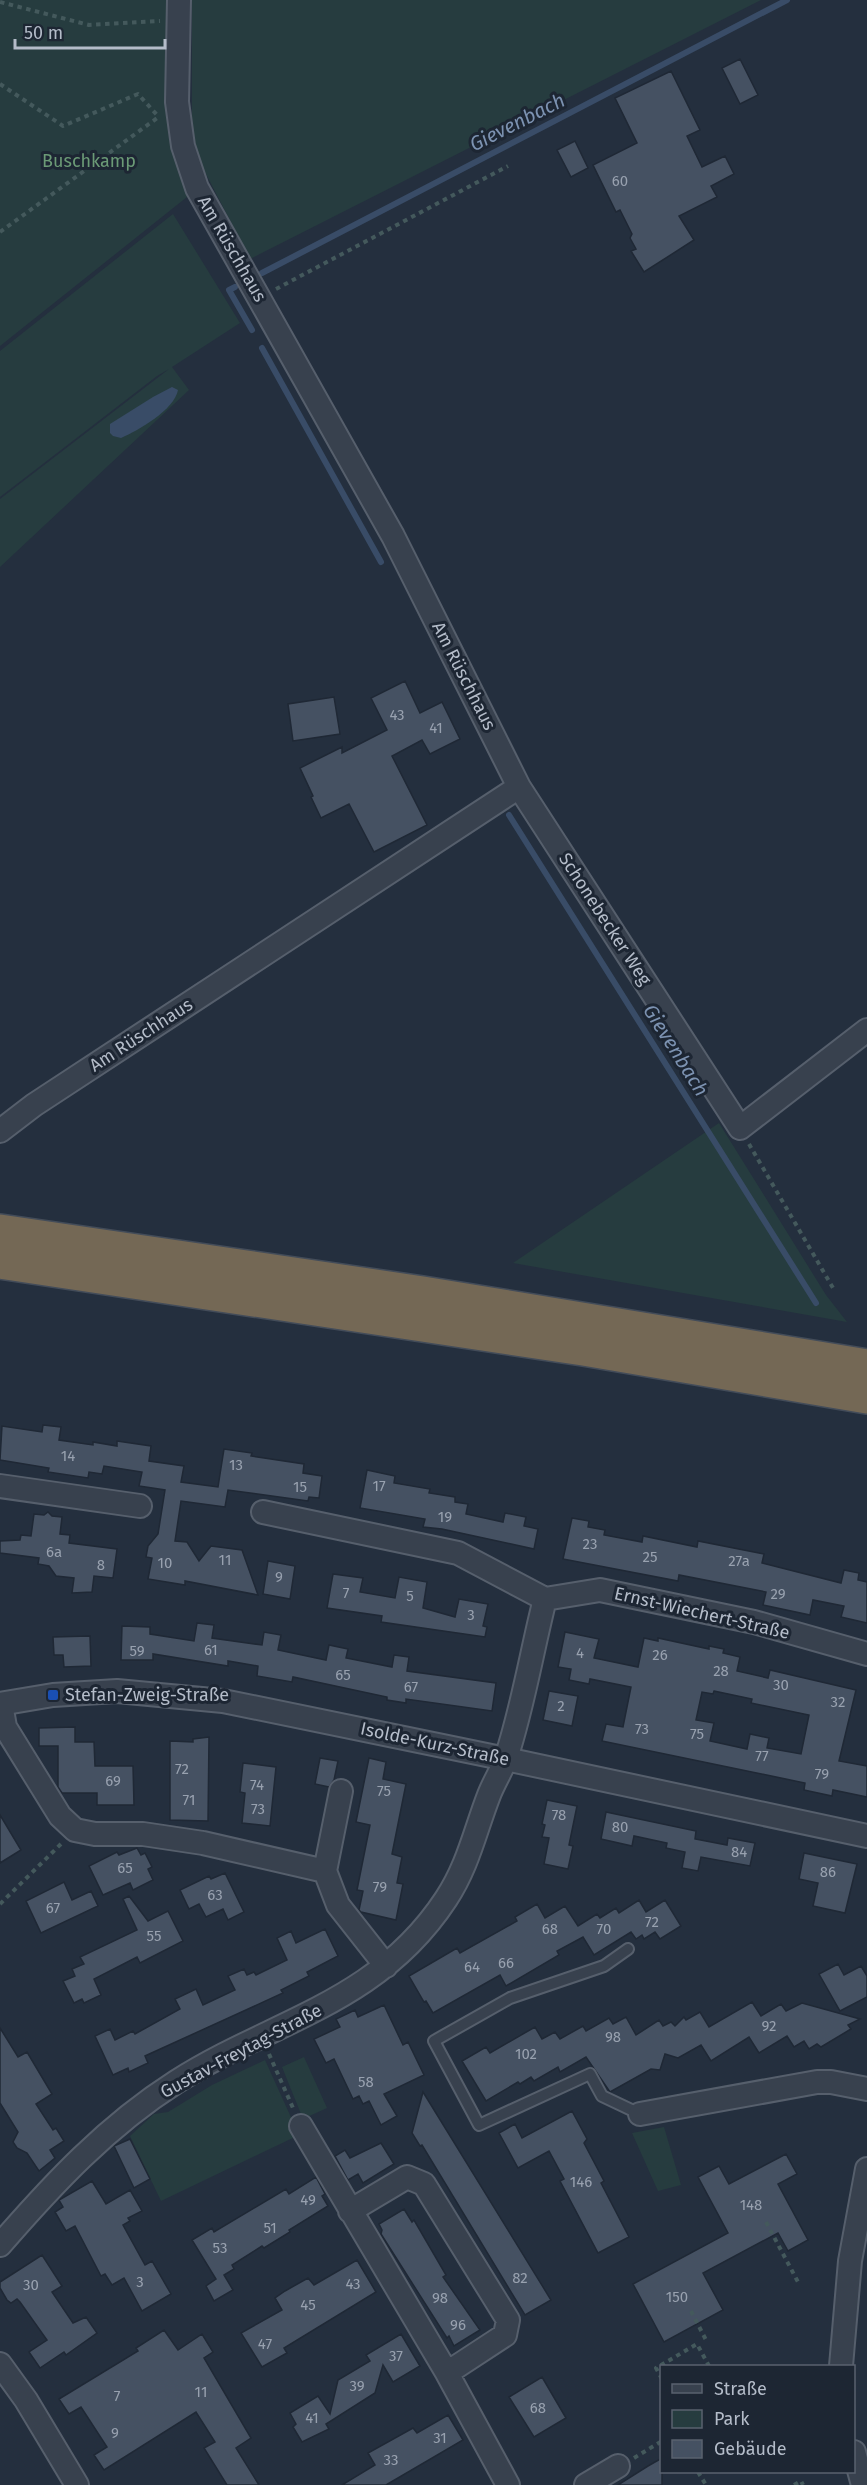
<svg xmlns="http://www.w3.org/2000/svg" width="867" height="2485" font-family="'Fira Sans',sans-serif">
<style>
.green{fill:#263c3f}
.water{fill:#394c67}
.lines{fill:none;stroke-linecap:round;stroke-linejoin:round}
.stream{stroke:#394c67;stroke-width:6}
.building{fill:#455162;stroke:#1f2835;stroke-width:1.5;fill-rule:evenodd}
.lane-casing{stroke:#565f6c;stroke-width:14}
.street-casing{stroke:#565f6c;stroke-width:26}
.highway-casing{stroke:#434c59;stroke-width:36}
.path{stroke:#44595c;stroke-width:4;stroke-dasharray:4.5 4.5;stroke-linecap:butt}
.lane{stroke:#38414e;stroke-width:10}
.street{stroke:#38414e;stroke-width:22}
.highway{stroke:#746855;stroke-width:33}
.transit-dot{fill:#1a4fb4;stroke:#1d2633;stroke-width:2}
.labels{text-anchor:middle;stroke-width:6;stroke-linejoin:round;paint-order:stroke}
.number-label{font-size:15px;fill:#98a1af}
.park-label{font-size:18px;fill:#6b9a76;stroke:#1d2633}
.street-label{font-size:18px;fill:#b4bcc9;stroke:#1d2633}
.poi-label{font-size:18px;fill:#b4bcc9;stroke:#1d2633;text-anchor:start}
.water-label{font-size:20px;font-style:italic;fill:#7c92b1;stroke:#1d2633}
</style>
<rect width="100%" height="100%" fill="#242f3e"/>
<path class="green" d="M0,0H175L192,193L0,346Z
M192,0H761L250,259L192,147Z
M173,214L240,323L172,367L189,390L0,567V499L169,369L157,376L0,497V351Z
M719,1123L826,1295L847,1322L513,1263Z
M304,2057L327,2108L303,2119L282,2067Z
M265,2060L299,2135L161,2201L130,2136L154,2114L168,2112L212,2085Z
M664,2127L681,2185L658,2191L632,2133Z"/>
<path class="water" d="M172,387L178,390C174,410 139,430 121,438L113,436L110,433V424L153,397Z"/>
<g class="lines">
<path class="stream" d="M262,273L787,0
M235,287L229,290L252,330
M262,348L381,562
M509,815L816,1303"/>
</g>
<path class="building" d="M740,59L758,95L740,104L722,68Z
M671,71L700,130L687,136L702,167L725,156L734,174L711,186L717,197L679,216L694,240L644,272L631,251L636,249L630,238L632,234L620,210L616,212L593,165L637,143L615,98Z
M575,141L588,168L571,177L557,150Z
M405,681L420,713L442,702L460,739L430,754L422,740L392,756L427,825L374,852L349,804L321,818L311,797L313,796L300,768L342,747V753L387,730L371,698Z
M334,697L340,734L293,741L288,704Z
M43,1425L61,1427L59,1440L93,1445V1442L117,1446V1441L151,1446L149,1461L184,1466L181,1482L218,1487L224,1449L252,1453L251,1456L304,1464L303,1473L322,1476L319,1498L309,1497L308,1501L228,1490L225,1507L181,1501L175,1541L187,1542L199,1561L211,1546L242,1550L258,1595L185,1581V1585L148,1579L152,1558L146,1557L148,1546L158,1534L165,1490L139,1486L142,1472L104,1466L102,1474L89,1472L88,1478L48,1472L49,1468L0,1460L2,1426L42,1432Z
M367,1470L395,1476L394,1483L430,1489L429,1493L455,1497V1502L468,1504L466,1514L503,1522L505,1513L526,1517L524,1526L538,1529L534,1549L442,1529L423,1527L425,1519L360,1508Z
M48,1512L52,1516L62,1517L60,1534L70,1535L69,1543L117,1549L113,1578L94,1576L92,1592L72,1593L74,1578L56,1576L49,1566L38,1564L39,1558L0,1553V1541L20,1540L21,1535L31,1536L34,1514L44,1515Z
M572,1518L589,1521L588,1527L605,1530L604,1535L642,1542L643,1536L697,1547L698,1541L764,1554L762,1563L841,1583L844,1570L859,1573L858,1580L867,1582V1623L841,1617L844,1606L813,1600L810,1615L763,1605L766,1592L679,1575L678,1581L563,1559Z
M268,1561L295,1566L290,1599L263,1594Z
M333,1574L363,1578L360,1592L395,1598L399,1577L427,1582L423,1608L455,1617L459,1599L488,1604L483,1626L487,1627L485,1637L381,1622L382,1616L327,1608Z
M197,1623L214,1625L212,1638L262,1645L264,1632L281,1635L278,1650L326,1660L329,1645L348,1649L346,1658L392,1667L394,1655L409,1657L407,1671L496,1683L492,1711L406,1699V1703L387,1700V1697L293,1677L292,1682L257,1676L258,1666L228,1661V1666L153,1654V1660H121L122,1626L150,1627V1634L194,1641Z
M565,1632L599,1639L594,1658L638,1667L644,1638L658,1641V1638L709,1649V1646L724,1649L723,1653L740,1657L737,1671L768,1678L770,1670L856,1690L839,1761L867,1766V1797L833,1790L832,1796L804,1790L805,1783L602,1741L606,1724L623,1727L631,1687L590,1679L589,1684L569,1680L571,1669L558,1667ZM714,1691L752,1699L751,1703L809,1715L801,1754L767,1748L769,1738L750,1734L747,1749L710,1741L714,1723L696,1720L702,1692L713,1694Z
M90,1636L91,1666L64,1667L63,1655H54L53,1637Z
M549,1691L578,1696L572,1726L543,1720Z
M75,1727V1742H94L95,1766H133L134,1805H97V1793H62L58,1787V1746H39V1728Z
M209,1737L208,1821L170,1820V1741L193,1742V1739Z
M320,1758L338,1761L334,1780L329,1787L315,1784Z
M369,1758L386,1762L383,1779L406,1784L392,1854L402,1857L397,1883L403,1884L396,1920L361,1912L359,1910L363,1891L357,1890L370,1825L356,1822Z
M243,1763L276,1767L270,1826L242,1823L245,1793L240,1792Z
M547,1800L577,1806L569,1845L573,1846L568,1869L544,1864L549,1838L542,1837L545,1825L542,1824Z
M606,1812L696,1831L695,1839L727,1845L728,1838L755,1843L750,1866L701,1857L698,1871L682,1868L685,1852L666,1848L667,1843L634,1836L632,1846L601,1839Z
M0,1815L21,1850L0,1863Z
M137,1848L141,1855L145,1853L152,1867L148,1869L153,1880L133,1890L130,1883L103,1895L89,1866L117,1852L119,1855Z
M804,1853L857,1864L845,1913L813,1906L818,1883L799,1879Z
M225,1873L244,1912L228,1920L223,1909L206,1917L199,1904L189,1909L180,1890L209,1876L211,1879Z
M64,1882L72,1900L91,1891L98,1906L41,1933L26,1901Z
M129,1896L148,1921L168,1911L183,1941L140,1963L137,1957L94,1979L101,1995L84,2003L82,1999L74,2003L63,1981L75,1976L72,1969L84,1964L80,1957L137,1930L123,1899Z
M639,1900L646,1912L665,1900L681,1926L660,1939L655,1932L644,1939L642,1935L636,1939L631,1932L594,1955L583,1937L557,1951L559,1955L506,1986L500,1975L433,2013L426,2001L424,2002L409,1976L457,1948L460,1953L517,1921L515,1917L537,1904L545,1918L565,1906L578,1926L597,1914L600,1918L616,1908L619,1913Z
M325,1929L338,1956L307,1972L309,1976L281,1990L283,1993L145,2056L148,2063L129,2072L128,2068L113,2075L95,2036L110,2029L115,2040L133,2031L135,2034L180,2009L175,1999L196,1989L203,2005L235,1990L228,1976L244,1969L247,1975L254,1972L256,1975L287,1960L277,1938L291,1931L296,1943Z
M838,1964L844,1975L861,1966L867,1976V1997L840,2011L819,1974Z
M752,2002L761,2016L781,2004L786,2011L802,2003L860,2019L848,2025L851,2029L821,2047L817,2044L809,2049L804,2041L794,2047L787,2036L759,2053L749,2037L711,2061L701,2045L678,2058L665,2054L660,2070L651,2069L610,2092L586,2057L560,2072L558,2067L534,2081L531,2077L520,2084L518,2082L486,2101L462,2061L486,2047L490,2053L535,2027L542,2039L555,2032L560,2039L583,2026L586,2031L609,2018L613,2024L626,2017L636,2035L659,2020L663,2026L671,2022L675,2026L684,2017L686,2020L700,2012L709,2027Z
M384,2005L403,2045L408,2042L424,2075L384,2094L397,2116L381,2125L369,2101L363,2104L359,2096L353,2099L334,2059L326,2063L314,2039L340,2027L336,2019L355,2010L358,2017Z
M0,2028L18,2057L27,2052L52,2094L36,2104L53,2130L56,2128L64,2141L50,2150L55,2158L39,2171L27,2153L17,2148L13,2142L18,2132L0,2103Z
M423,2092L551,2300L525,2315L422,2145L420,2146L412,2133Z
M572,2111L587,2139L584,2143L604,2181L601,2183L629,2237L598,2253L560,2181L564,2179L549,2151L518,2168L499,2133L515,2124L522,2138Z
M130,2139L150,2179L134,2188L114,2146Z
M381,2143L394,2164L363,2183L358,2174L348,2180L335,2156L345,2150L350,2158Z
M786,2154L797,2174L778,2184L808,2240L788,2251L778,2233L703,2273L723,2310L664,2342L633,2284L728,2233L698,2177L719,2166L729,2184Z
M316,2177L325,2194L322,2196L328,2206L289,2230L290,2232L264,2248L262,2246L232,2265L234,2269L224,2275L233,2290L214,2301L206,2286L216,2279L192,2240L212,2228L214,2232L286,2189L289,2194Z
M92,2181L106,2204L130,2190L142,2211L128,2218L130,2221L123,2225L145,2265L152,2261L171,2294L142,2311L124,2278L112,2285L105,2274L101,2276L75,2226L66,2231L55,2212L63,2207L59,2200Z
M404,2209L412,2222L414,2220L446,2275L443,2277L480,2330L454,2346L449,2336L447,2338L381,2234L382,2230L379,2224Z
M42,2255L62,2286L52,2292L73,2323L86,2317L97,2333L66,2355L64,2352L40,2368L29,2352L47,2340L20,2302L17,2299L11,2303L7,2300L0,2288V2282Z
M357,2260L376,2292L284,2348L287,2353L262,2367L241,2333L282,2310L275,2298L285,2291L308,2278L314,2285Z
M164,2330L178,2350L202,2334L213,2352L204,2358L251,2438L236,2448L259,2485H227L204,2448L215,2442L196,2412L104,2470L94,2455L107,2447L81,2407L69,2414L59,2399L138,2351L136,2348Z
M401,2334L420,2366L393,2382L383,2365L375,2393L326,2424L329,2429L302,2442L293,2427L296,2424L290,2413L318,2396L330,2414L338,2380L370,2361L366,2355Z
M542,2377L566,2418L534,2437L509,2397Z
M448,2415L463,2440L386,2485H342L375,2465L368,2453L413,2428L417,2433Z
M662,2458V2485H618L648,2466Z"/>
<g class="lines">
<g class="lane-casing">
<path id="lane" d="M628,1949L604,1966L510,1998L434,2041L479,2125L590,2074L602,2096L640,2114"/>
</g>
<g class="street-casing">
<path id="street" d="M179,0L177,102L183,146L197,188L393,536L519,787L740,1128L867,1030
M0,1131L34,1105L519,787
M0,1486L140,1506
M263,1512L458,1553L545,1599L600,1590L754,1622L867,1654
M0,1704L53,1695L117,1691L223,1701L506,1759L867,1836
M1,1704L5,1727L60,1816L75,1830L95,1834H143L203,1843L325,1871L338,1905L386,1966
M325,1871L341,1791
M640,2114L817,2082H831L867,2089
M301,2126L447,2373L508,2485
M350,2211L407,2177L424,2184L508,2320L505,2335L447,2373
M0,2245C53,2184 107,2126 176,2082C273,2020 377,2004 446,1899C468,1866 475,1831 489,1795C494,1782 502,1770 506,1758C523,1707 532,1650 545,1599
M0,2364L26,2400L77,2485
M841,2366L850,2261L867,2169
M854,2452L863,2485
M586,2485L618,2466"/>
</g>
<g class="highway-casing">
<path id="highway" d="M0,1231L423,1293L867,1366
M0,1262L583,1349L867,1397"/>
</g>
<path class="path" d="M0,2L89,25L160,21
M0,84L63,126L138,94L157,115
M0,232L160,116
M276,289L508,166
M749,1144L833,1288
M0,1904L62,1843
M269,2054L293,2108
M766,2222L798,2282
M691,2311L706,2340
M662,2379L656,2368L697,2344L709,2366
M634,2458L662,2441
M698,2472L706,2485
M794,2485L801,2481L803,2485"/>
<use href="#lane" class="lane"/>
<use href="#street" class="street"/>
<use href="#highway" class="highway"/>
</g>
<rect class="transit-dot" x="47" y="1689" width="12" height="12" rx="3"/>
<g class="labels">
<g class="number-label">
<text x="620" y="186">60</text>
<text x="397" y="720">43</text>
<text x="436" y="733">41</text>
<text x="68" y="1461">14</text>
<text x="236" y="1470">13</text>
<text x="379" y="1491">17</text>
<text x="300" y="1492">15</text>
<text x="445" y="1522">19</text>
<text x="590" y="1549">23</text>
<text x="54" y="1557">6a</text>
<text x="650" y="1562">25</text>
<text x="225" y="1565">11</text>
<text x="739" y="1566">27a</text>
<text x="165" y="1568">10</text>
<text x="101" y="1570">8</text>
<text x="279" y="1582">9</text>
<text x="346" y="1598">7</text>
<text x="778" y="1599">29</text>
<text x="410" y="1601">5</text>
<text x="471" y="1620">3</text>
<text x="211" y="1655">61</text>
<text x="137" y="1656">59</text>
<text x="580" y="1658">4</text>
<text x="660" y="1660">26</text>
<text x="721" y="1676">28</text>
<text x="343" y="1680">65</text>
<text x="781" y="1690">30</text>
<text x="411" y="1692">67</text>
<text x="838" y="1707">32</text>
<text x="561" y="1711">2</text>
<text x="642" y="1734">73</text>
<text x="697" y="1739">75</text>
<text x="762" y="1761">77</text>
<text x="182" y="1774">72</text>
<text x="822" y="1779">79</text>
<text x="113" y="1786">69</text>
<text x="257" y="1790">74</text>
<text x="384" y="1796">75</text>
<text x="189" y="1805">71</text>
<text x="258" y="1814">73</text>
<text x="559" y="1820">78</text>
<text x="620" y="1832">80</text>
<text x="739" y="1857">84</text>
<text x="125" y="1873">65</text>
<text x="828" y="1877">86</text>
<text x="380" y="1892">79</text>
<text x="215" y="1900">63</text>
<text x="53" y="1913">67</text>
<text x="652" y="1927">72</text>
<text x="550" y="1934">68</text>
<text x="604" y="1934">70</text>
<text x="154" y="1941">55</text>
<text x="506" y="1968">66</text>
<text x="472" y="1972">64</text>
<text x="769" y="2031">92</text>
<text x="613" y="2042">98</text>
<text x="526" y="2059">102</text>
<text x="366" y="2087">58</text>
<text x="581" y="2187">146</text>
<text x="308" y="2205">49</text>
<text x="751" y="2210">148</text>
<text x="270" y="2233">51</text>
<text x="220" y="2253">53</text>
<text x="520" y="2283">82</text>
<text x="140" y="2287">3</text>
<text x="353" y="2289">43</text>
<text x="31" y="2290">30</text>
<text x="677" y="2302">150</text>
<text x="440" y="2303">98</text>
<text x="308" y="2310">45</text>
<text x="458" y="2330">96</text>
<text x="265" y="2349">47</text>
<text x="396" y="2361">37</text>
<text x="357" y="2391">39</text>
<text x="201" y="2397">11</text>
<text x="117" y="2401">7</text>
<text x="538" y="2413">68</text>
<text x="312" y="2423">41</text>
<text x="115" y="2438">9</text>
<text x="440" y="2443">31</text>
<text x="391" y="2465">33</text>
</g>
<g class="park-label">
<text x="89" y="167">Buschkamp</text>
</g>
<g class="street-label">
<text transform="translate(232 249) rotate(60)" y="6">Am Rüschhaus</text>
<text transform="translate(464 676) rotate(63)" y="6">Am Rüschhaus</text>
<text transform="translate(605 919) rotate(57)" y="6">Schonebecker Weg</text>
<text transform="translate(141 1035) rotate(-33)" y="6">Am Rüschhaus</text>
<text transform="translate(702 1613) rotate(13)" y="6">Ernst-Wiechert-Straße</text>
<text transform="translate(435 1744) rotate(12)" y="6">Isolde-Kurz-Straße</text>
<text transform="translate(241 2051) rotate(-28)" y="6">Gustav-Freytag-Straße</text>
</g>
<g class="poi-label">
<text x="65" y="1701">Stefan-Zweig-Straße</text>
</g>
<g class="water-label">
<text transform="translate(517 122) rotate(-27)" y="7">Gievenbach</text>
<text transform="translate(676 1050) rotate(58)" y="7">Gievenbach</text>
</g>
</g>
<rect x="660" y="2365" width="195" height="108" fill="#1d2633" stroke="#59626f" stroke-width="1.5"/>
<rect x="672" y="2384" width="30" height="9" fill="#38414e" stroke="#59626f" stroke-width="1.5"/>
<text x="714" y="2395" font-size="18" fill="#b4bcc9">Straße</text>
<rect x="672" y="2410" width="30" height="18" fill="#263c3f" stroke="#59626f" stroke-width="1.5"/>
<text x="714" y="2425" font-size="18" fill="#b4bcc9">Park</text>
<rect x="672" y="2440" width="30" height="18" fill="#455162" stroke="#59626f" stroke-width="1.5"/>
<text x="714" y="2455" font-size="18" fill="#b4bcc9">Gebäude</text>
<path d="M15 39v9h150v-9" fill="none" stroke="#b4bcc9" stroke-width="3"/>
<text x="24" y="39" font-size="18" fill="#b4bcc9" stroke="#1d2633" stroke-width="4.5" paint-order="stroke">50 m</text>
</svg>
